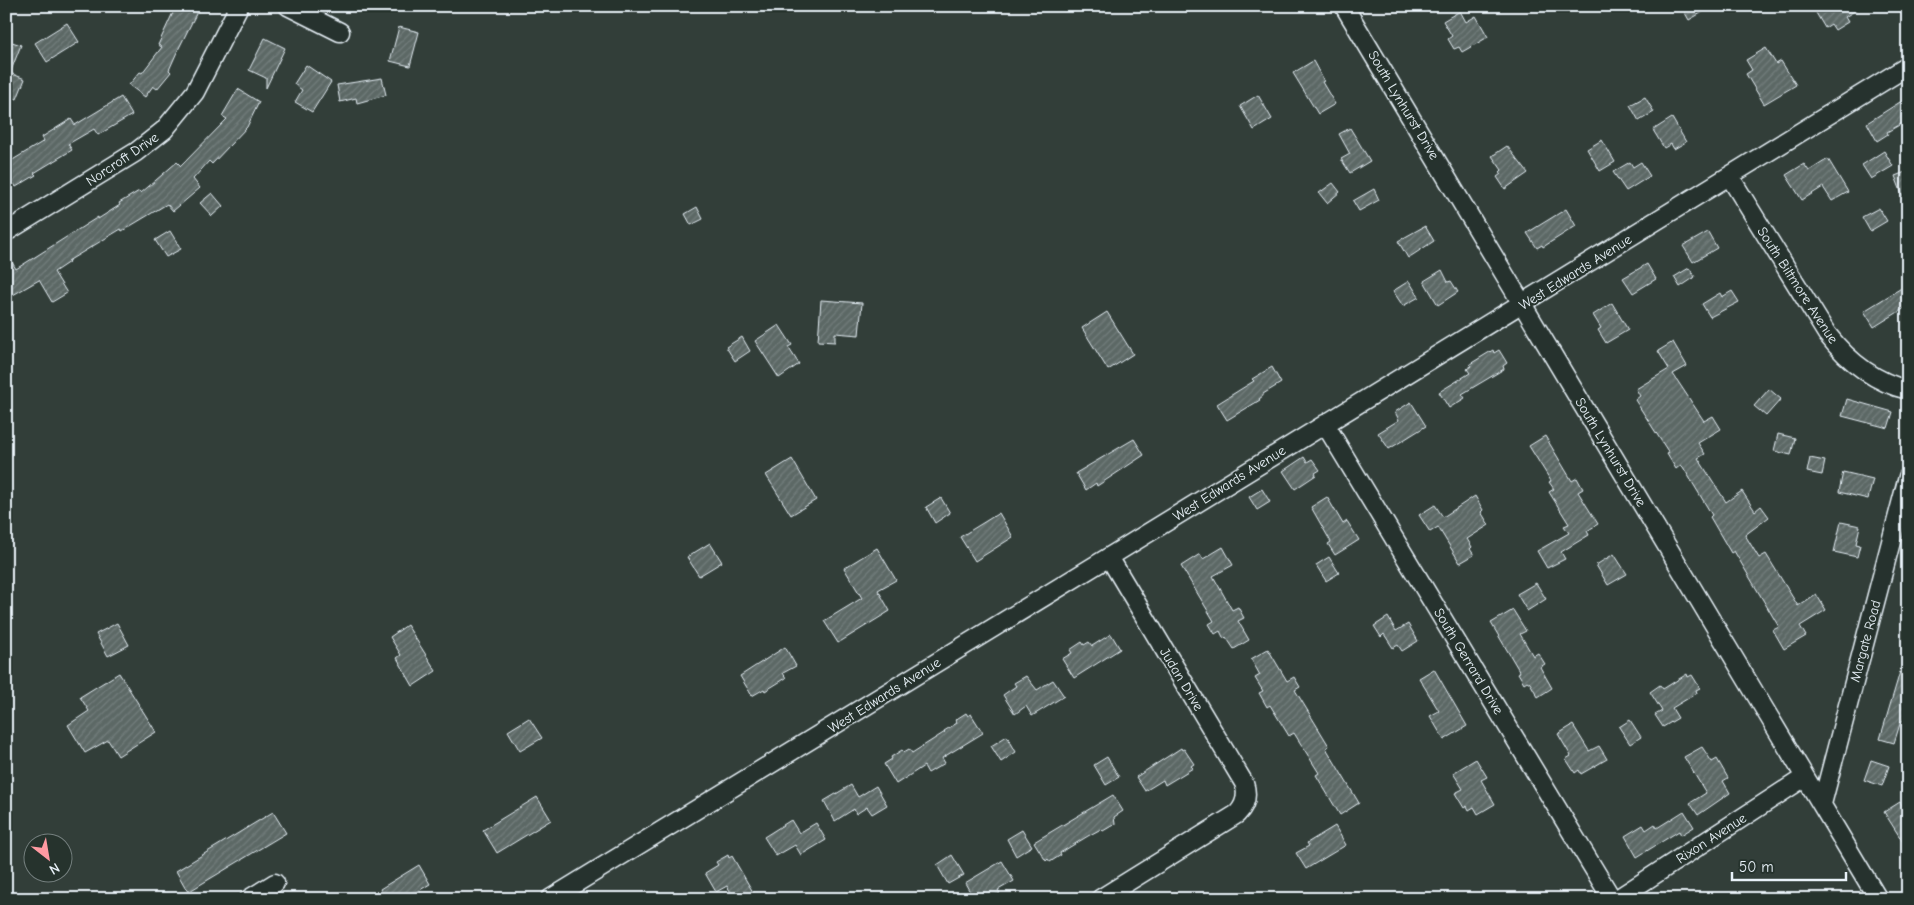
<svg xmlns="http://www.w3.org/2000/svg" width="1914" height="905" font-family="'Comic Neue',sans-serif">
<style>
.building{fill:url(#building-hatch);stroke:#e8f1f8}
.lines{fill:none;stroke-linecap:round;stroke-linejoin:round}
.minor-casing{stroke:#e8f1f8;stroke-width:21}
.minor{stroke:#26332d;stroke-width:18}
.labels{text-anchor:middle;stroke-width:4;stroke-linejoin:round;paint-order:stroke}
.street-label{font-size:14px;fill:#e8f1f8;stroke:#26332d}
</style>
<defs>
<pattern id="building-hatch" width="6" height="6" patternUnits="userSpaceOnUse" patternTransform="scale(1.25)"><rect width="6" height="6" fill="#5c6865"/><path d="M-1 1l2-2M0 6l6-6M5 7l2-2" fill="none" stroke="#737e7c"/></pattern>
</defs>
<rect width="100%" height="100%" fill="#323e39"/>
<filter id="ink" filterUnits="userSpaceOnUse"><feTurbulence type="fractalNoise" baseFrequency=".02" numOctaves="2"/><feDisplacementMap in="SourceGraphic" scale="10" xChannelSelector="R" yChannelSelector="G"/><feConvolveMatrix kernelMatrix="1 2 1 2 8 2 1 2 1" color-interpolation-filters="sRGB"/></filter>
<g filter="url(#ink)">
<path class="building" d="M176,6H200L177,52L169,70L171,72L157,89L153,86L145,97L129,85L140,72L142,73L162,47L158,45Z
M1681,6H1713L1689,20Z
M1812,6H1862L1845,17L1848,22L1835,30L1831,24L1825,28Z
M1460,11L1466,22L1476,16L1488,37L1462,52L1459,47L1454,49L1448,39L1452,36L1443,21Z
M67,23L79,42L47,62L35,43Z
M399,27L419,32L410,66L390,61Z
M265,38L285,48L266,88V78L249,70Z
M6,40L21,45L10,73L25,79L17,99L6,95Z
M1766,48L1776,64L1781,61L1796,85L1764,104L1746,74L1752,70L1746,60Z
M1313,61L1324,81L1322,82L1335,104L1318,114L1293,73Z
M306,65L331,82L312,112L295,102L302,90L294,84Z
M382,78L386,95L357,103L356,98L340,102L337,85Z
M238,89L259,102L247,127L212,164L209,161L193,179L200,188L173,211L167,204L122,231L121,229L68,261L69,262L54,272L67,293L52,302L39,280L6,299V252L16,269L98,217V219L120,205L119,203L139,191L141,193L177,162L181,166L227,119L222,116Z
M1258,95L1272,119L1254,130L1240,106Z
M121,97L132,115L98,135L94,129L68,144L72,150L34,173L36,175L16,187L6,171V164L44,141L42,137L71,119L75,125Z
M1645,97L1654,112L1639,121L1630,105Z
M1908,97V120L1887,132L1888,134L1877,141L1867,123Z
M1672,118L1686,142L1674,149L1671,144L1664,148L1653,130Z
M1350,128L1370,161L1350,173L1341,159L1350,154L1339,134Z
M1602,140L1615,162L1600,171L1587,149Z
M1507,146L1528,173L1505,189L1497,177L1501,174L1500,172L1502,170L1492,156Z
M1884,151L1893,166L1871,179L1862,165Z
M1828,159L1848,192L1832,201L1823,187L1802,200L1786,175L1804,164L1809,171Z
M1630,162L1633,167L1641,162L1650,176L1626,191L1613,172Z
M1908,171V207H1907L1895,176Z
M1333,183L1340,192L1327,203L1319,193Z
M1374,189L1379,200L1359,211L1353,201Z
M212,193L223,206L212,216L200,203Z
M697,207L703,219L691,225L685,214Z
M1879,208L1887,221L1870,231L1862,217Z
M1566,209L1576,226L1543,247L1542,245L1537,248L1527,233Z
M1425,226L1434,241L1408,258L1398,241Z
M170,231L181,249L166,257L155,240Z
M1708,232L1717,248L1693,262L1683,246Z
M1647,264L1656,279L1633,293L1623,278Z
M1689,268L1695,277L1680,287L1674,277Z
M1442,270L1448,282L1451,281L1458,292L1438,305L1424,281Z
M1409,281L1419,297L1403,306L1393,291Z
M1908,284V306L1874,327L1864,311Z
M1732,291L1739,302L1710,317L1702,304L1720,293L1722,297Z
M821,300L862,303L859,335L835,333V342L818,341Z
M1612,303L1628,330L1606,343L1598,330L1601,328L1593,315Z
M1107,312L1133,354L1108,370L1082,328Z
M779,325L792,345L788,347L799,364L779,378L755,341Z
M742,337L750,351L735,361L726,347Z
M1673,342L1687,366L1673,374L1704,421L1713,416L1721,429L1698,443L1705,454L1698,458L1726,502L1742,491L1755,511L1761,506L1769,517L1745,535L1759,558L1766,554L1798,606L1816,594L1826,610L1800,626L1806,636L1784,649L1773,630L1779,627L1737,556L1734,551L1731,553L1710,517L1712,515L1683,467L1681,465L1676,469L1667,454L1669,453L1635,400L1640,396L1636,389L1669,369L1658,351Z
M1493,350L1494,353L1499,350L1507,363L1503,366L1504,369L1462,394L1465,398L1449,408L1439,392L1470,373L1467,369L1471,366L1470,364Z
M1272,367L1281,383L1263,394V396L1259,399L1260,400L1227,420L1217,404L1254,381L1252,379Z
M1769,389L1781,399L1766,416L1754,406Z
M1847,399L1893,412L1888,428L1842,416Z
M1411,402L1426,426L1389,449L1378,433L1399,420L1395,412Z
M1778,434L1795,438L1791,455L1774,451Z
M1545,436L1572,481L1577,478L1583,489L1578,492L1598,524L1587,531L1589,535L1561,552L1565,559L1547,568L1537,551L1569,533L1564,526L1569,524L1549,492L1554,489L1549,482L1551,481L1529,446Z
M1134,439L1144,455L1097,486L1096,483L1086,490L1076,473Z
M1304,457L1307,462L1312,459L1320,470L1315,473L1316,475L1295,489L1283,471Z
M1810,458L1825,461L1822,475L1807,472Z
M792,459L816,500L791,515L766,475Z
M1843,472L1873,479L1868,499L1839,492Z
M1262,489L1270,502L1257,510L1249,497Z
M1475,496L1483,510L1481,512L1489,525L1467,539L1472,547L1470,549L1474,555L1460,563L1438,527L1430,532L1419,515L1435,505L1443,517Z
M1327,497L1343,524L1347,521L1359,540L1335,555L1328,544L1331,542L1311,507Z
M941,498L950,513L935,523L926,507Z
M999,513L1013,537L975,561L960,537Z
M1841,522L1860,526L1856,544L1860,545L1857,557L1834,552Z
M710,543L722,562L699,576L687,557Z
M1223,547L1233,565L1213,576L1232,610L1238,607L1244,618L1238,621L1249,640L1234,649L1226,637L1224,639L1220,631L1215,634L1209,624L1214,621L1181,566L1200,554L1203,559Z
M877,548L896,580L878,590L890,611L838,643L824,621L862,598L844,568Z
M1614,554L1627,574L1608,585L1596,565Z
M1329,557L1339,573L1326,581L1316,565Z
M1536,583L1546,599L1527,611L1517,594Z
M1513,610L1526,631L1520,634L1533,656L1538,653L1545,664L1540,667L1552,688L1538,697L1530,683L1527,681L1524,683L1518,673L1520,672L1491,623Z
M1388,617L1396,631L1408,624L1418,641L1402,651L1398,645L1393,648L1384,634L1381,637L1374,626Z
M117,623L129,645L108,656L96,634Z
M407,625L436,671L413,686L397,658L401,655L390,637Z
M1111,634L1120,649L1074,678L1062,659L1072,653L1070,650L1082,642L1084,645L1089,642L1092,646Z
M785,647L796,666L783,673L786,678L765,691L764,689L752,696L740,676Z
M1268,649L1287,681L1294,677L1300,687L1295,690L1329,746L1326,748L1359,803L1340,815L1316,775L1319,773L1294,733L1289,736L1270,705L1267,707L1259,693L1263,691L1255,678L1260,675L1251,659Z
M1905,655H1908V706L1903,721H1901L1894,743L1880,739Z
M1434,669L1467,726L1444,740L1430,716L1439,711L1419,678Z
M119,673L156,732L118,756L108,740L85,753L68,725L89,711L80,697Z
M1687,674L1688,677L1692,675L1700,688L1696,690L1697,693L1672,708L1678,718L1663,727L1655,715L1662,711L1650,692L1660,685L1663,689Z
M1026,676L1037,690L1053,680L1064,696L1032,716L1026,706L1015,714L1003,695L1016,686L1014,683Z
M966,713L968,716L971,714L983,733L942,758L945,763L928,773L924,766L896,784L884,764L892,759L891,757L902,750L904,752L909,749L912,753L945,732L944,731L957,723L955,720Z
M529,718L542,738L520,751L508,731Z
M1630,720L1641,737L1630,744L1619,727Z
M1573,725L1589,751L1599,746L1607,759L1581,774L1579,770L1575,773L1566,759L1571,756L1558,734Z
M1007,736L1016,752L1001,762L991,746Z
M1702,747L1712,762L1717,759L1728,778L1723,781L1730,793L1698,815L1690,803L1706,793L1684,757Z
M1181,748L1182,750L1184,749L1194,764L1191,766L1193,768L1165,785L1163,780L1145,791L1136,777Z
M1107,757L1119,777L1106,785L1094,765Z
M1476,759L1487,777L1481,780L1495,804L1478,814L1474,807L1469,810L1467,806L1464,808L1455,793L1463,789L1453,773Z
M1871,760L1889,766L1882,786L1864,780Z
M851,785L858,797L876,786L887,805L872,814L867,807L856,814L854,809L835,821L824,801Z
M1113,795L1123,811L1114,817L1115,824L1103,831L1101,829L1088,836L1060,853L1061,855L1050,862L1048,859L1046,861L1034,842Z
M537,797L551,820L497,853L483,830Z
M1900,802L1908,814V850L1884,812Z
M1684,811L1694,827L1681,835L1679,831L1637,857L1625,836L1643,825L1646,830L1655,824L1657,828Z
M273,812L286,833L188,892L176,871Z
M791,820L799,833L816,823L826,840L801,855L795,845L776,856L764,837Z
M1335,826L1346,845L1306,869L1296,853L1309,846L1307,843Z
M1022,830L1032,846L1016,856L1007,839Z
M728,855L729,858L732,856L757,899H735L727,886L716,892L705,873L718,865L716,862Z
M952,855L964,875L948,884L937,865Z
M1002,861L1014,881L998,890L1000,893L990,899H974L965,883Z
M419,865L430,884L415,893L418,899H386L380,889Z"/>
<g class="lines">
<g class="minor-casing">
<path id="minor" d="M288,6L340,32
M1344,6L1878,899
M1730,177L1827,334C1848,361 1874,382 1908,390
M6,232L136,152L164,130L195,92L239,6
M1325,424L1612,899
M1822,804L1908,477
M249,899L275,883
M550,899L1109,557L1908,66
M1100,899L1237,814C1246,805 1248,795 1244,783L1109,557
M1617,899L1805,777"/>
</g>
<use href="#minor" class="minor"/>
</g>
</g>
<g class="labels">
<g class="street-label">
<text transform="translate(1404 105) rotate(59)" y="5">South Lynhurst Drive</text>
<text transform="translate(122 159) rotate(-34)" y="5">Norcroft Drive</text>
<text transform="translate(1575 272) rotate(-32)" y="5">West Edwards Avenue</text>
<text transform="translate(1798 285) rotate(57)" y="5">South Biltmore Avenue</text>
<text transform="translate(1611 452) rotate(59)" y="5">South Lynhurst Drive</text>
<text transform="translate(1229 483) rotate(-32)" y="5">West Edwards Avenue</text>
<text transform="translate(1865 641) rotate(-75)" y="5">Margate Road</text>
<text transform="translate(1469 661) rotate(59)" y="5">South Gerrard Drive</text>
<text transform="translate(1182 679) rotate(59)" y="5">Judan Drive</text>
<text transform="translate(884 695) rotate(-32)" y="5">West Edwards Avenue</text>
<text transform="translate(1711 838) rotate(-33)" y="5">Rixon Avenue</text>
</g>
</g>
<rect width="1914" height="905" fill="none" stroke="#26332d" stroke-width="25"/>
<rect x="12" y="12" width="1889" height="880" fill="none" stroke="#e8f1f8" stroke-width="2" filter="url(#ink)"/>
<g transform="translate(48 858) rotate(149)"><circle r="24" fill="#26332d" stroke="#747f7e"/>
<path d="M0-4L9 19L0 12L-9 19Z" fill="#ff9aa2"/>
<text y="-8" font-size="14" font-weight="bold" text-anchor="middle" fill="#e8f1f8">N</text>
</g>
<path d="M1732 872v8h114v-8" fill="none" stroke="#e8f1f8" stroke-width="2.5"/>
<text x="1739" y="872" font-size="15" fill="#e8f1f8" stroke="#26332d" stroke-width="4" paint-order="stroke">50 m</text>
</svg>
